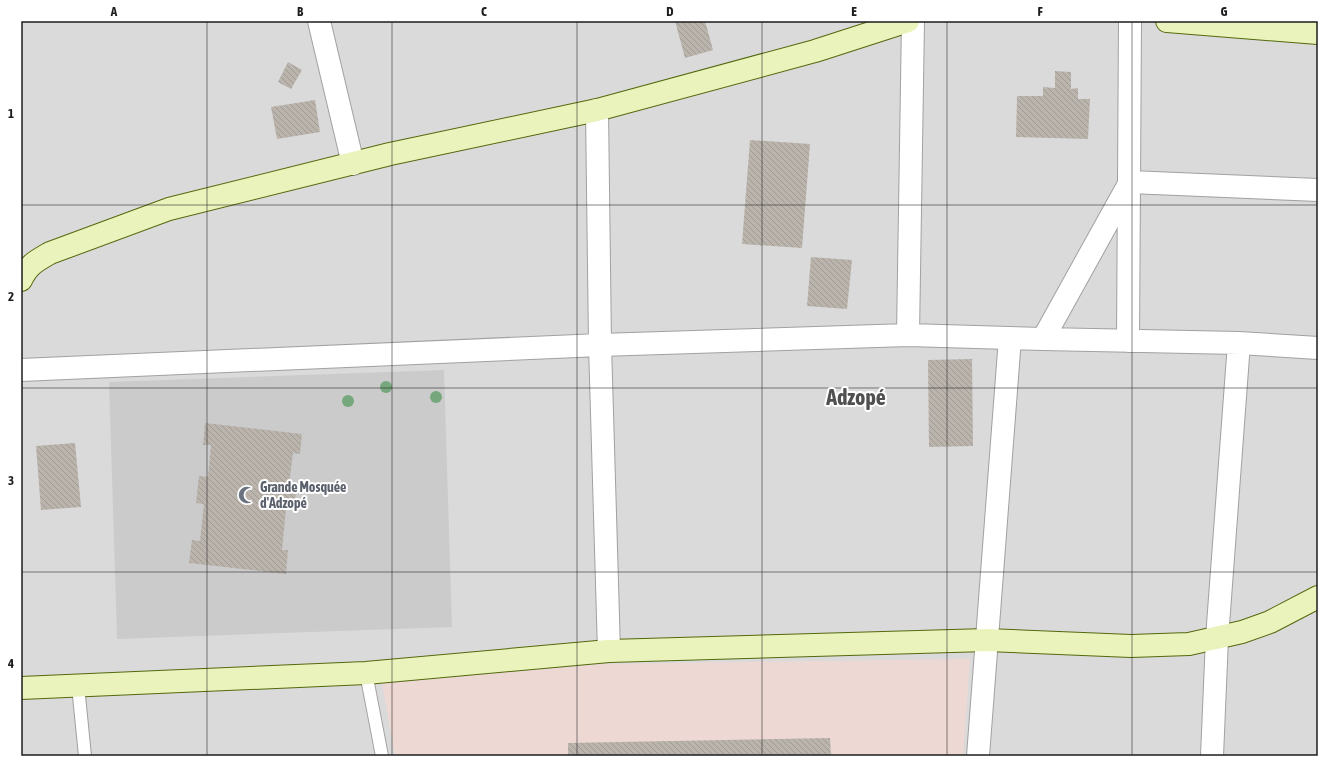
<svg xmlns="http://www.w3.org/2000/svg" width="1339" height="777" font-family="'Asap Condensed',sans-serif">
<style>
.residential{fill:#dbdada}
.commercial{fill:#edd8d4}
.religious{fill:#cbcbcb}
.building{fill:url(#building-back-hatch)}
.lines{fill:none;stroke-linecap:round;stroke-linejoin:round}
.lane-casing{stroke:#a1a1a1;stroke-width:14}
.street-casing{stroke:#a1a1a1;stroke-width:24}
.secondary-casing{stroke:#53690e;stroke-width:24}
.lane{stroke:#fff;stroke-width:12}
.street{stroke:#fff;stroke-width:22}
.secondary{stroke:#e9f3bb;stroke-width:22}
.tree{fill:#76a77d}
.grid{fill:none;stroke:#1d1d1d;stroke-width:1;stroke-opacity:0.55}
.labels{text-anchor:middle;stroke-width:4;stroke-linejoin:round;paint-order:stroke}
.worship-label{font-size:14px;font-weight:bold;fill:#5b616d;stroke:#fff;text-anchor:start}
.town-label{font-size:22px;font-weight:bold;fill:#505050;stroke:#fff}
.neatline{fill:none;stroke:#1d1d1d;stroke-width:1.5}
.grid-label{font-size:13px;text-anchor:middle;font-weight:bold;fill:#1d1d1d}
</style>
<defs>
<pattern id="building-back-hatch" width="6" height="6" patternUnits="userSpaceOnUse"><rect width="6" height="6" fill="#bab4ad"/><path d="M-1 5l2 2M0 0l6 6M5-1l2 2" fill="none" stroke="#9f9a94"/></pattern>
</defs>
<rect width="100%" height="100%" fill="#edebe3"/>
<path class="residential" d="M21,21H1318V756H21Z"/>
<path class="commercial" d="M970,659L963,756H395L382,683L598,664Z"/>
<path class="religious" d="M444,370L452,627L117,639L109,382Z"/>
<path class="building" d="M675,21H705L713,50L685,58Z
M288,62L302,70L291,89L278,82Z
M1055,71L1071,72V89L1078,88V99H1090L1088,139L1016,137L1017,96H1043V87L1055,88Z
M315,100L320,132L277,139L271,107Z
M750,140L810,144L802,248L742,244Z
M811,257L852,260L847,309L807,306Z
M972,359L973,446L929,447L928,360Z
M205,423L302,434L300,454L293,453L289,485L297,486L294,510L286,509L282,550H288L286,574L189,563L192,540L200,541L204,504L196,503L199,476L208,477L211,445H203Z
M75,443L81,507L41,510L36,446Z
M830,738L831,756H568V743Z"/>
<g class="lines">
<g class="lane-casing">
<path id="lane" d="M366,673L382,756
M78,686L85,756"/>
</g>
<g class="street-casing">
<path id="street" d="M319,21L353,164
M597,110L600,345L609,651
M908,335L913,21
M1043,339L1130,182L1318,190
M1128,341L1130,21
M21,370L600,345L908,335L1043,339L1239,343L1318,348
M978,756L1010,338
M1212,756L1217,638L1239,343"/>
</g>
<g class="secondary-casing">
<path id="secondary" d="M1167,21L1318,33
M21,280C28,265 36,261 50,253L169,209L390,154L597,110L815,51L908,21
M21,688L366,673L609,651L987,640L1131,646L1189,644L1242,632L1270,622L1318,597"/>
</g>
<use href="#lane" class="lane"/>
<use href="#street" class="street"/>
<use href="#secondary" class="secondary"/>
</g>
<g class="tree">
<circle cx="386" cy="387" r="6"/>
<circle cx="436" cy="397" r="6"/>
<circle cx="348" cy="401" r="6"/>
</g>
<path class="grid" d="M207,21V756M392,21V756M577,21V756M762,21V756M947,21V756M1132,21V756M21,205H1318M21,388H1318M21,572H1318"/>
<defs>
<g id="mosque-bare" transform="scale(1.38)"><path d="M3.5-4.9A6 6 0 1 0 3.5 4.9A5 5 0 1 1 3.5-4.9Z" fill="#6b7280" stroke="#fff" stroke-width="2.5" paint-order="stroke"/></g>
</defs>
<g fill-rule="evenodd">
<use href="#mosque-bare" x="247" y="495"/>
</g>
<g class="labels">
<g class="worship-label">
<text x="260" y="492">Grande Mosquée<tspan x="260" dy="16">d'Adzopé</tspan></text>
</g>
<g class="town-label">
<text x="856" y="405">Adzopé</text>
</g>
</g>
<rect width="1339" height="777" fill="none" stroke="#ffffff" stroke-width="44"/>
<rect x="22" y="22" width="1295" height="733" class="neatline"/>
<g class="grid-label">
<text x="114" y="16">A</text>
<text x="300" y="16">B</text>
<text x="484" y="16">C</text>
<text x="670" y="16">D</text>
<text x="854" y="16">E</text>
<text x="1040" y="16">F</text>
<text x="1224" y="16">G</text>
<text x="11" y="118">1</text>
<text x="11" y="301">2</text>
<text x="11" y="485">3</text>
<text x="11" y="668">4</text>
</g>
</svg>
